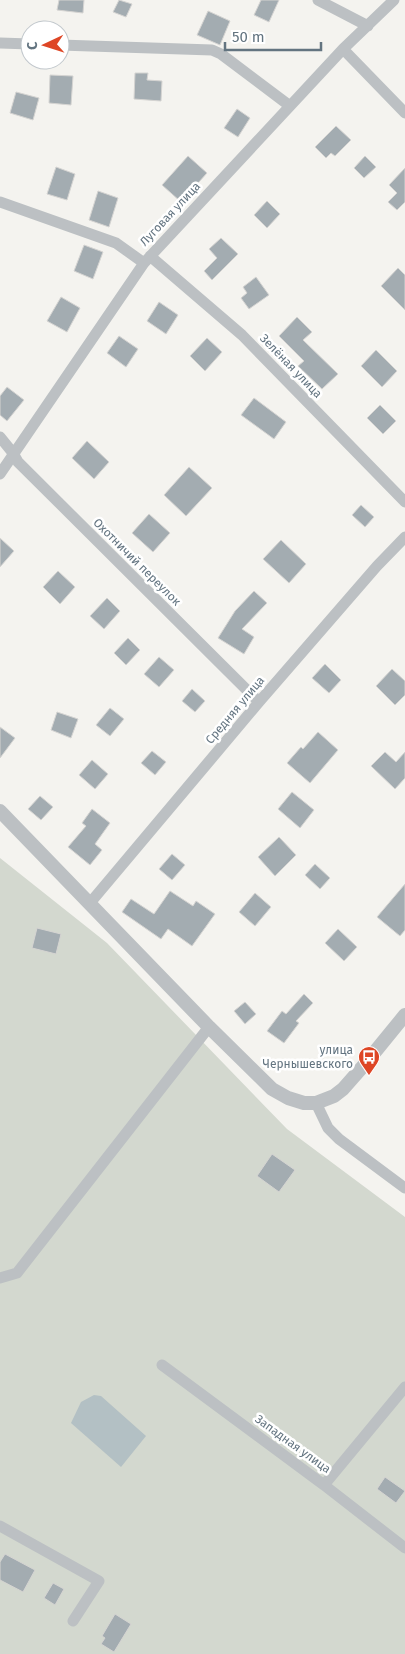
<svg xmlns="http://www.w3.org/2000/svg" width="405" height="1654" font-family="'Fira Sans',sans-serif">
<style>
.green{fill:#d3d8cf}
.water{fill:#b3c0c4}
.building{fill:#a3acb1;stroke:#d5d4d2}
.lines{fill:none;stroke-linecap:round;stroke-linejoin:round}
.minor{stroke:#bcc0c3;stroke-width:11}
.tertiary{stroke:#bcc0c3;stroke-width:14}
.labels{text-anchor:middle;stroke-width:5;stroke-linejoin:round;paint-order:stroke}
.street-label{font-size:12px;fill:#637480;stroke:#fff}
.poi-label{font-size:12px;fill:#637480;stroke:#fff;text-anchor:end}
</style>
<rect width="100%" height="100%" fill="#f4f3ef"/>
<path class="green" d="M0,858L107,943L287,1129L405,1217V1654H0Z"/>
<path class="water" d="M94,1395L101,1396L146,1436L121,1467L71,1423L81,1402Z"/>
<path class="building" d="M59,0H84L83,13L57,10Z
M119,0L132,4L126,17L113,12Z
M261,0H279L269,22L254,15Z
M208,11L230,21L220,45L197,35Z
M135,73H148L147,80L162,81L161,101L134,99Z
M50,75L73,76L71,105L49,103Z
M16,92L39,98L33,120L10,113Z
M237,109L250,118L238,137L224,128Z
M336,126L351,140L335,156L331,153L326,158L315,147Z
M188,156L207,173L181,202L162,185Z
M365,156L376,167L364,178L354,168Z
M56,167L75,174L67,200L47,194Z
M405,168V202L397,210L388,202L397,193L389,185Z
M98,191L118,198L109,227L89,220Z
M267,201L280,214L267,228L254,215Z
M221,238L238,254L212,280L204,271L217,258L209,249Z
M84,245L103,252L93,279L74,271Z
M398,268L405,275V310L381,286Z
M256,277L269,295L249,309L241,298L247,293L243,287Z
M61,297L80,308L67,332L47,321Z
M159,302L178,315L166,334L147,321Z
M297,317L312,332L303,340L338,374L322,389L298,366L304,361L279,336Z
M119,336L138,349L126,367L107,353Z
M207,338L222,352L205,371L190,356Z
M376,350L397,371L382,387L361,366Z
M7,387L24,400L7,421L0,415V396Z
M254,398L286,422L274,439L241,415Z
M380,405L396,421L383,434L367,418Z
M87,441L109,462L94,479L72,458Z
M189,467L212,488L186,516L164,495Z
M361,505L374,517L365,527L352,515Z
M149,514L170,533L153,552L132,533Z
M0,538L14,551L0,567Z
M281,540L306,564L289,583L263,559Z
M58,571L75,587L60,604L43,587Z
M254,591L267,603L242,629L254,637L244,654L218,638L235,611Z
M107,598L120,611L104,629L90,616Z
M128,638L140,650L126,665L114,653Z
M159,657L174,670L159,687L144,674Z
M325,664L341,680L329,693L312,678Z
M392,669L405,681V695L395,705L376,686Z
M192,689L205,701L195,712L182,701Z
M110,708L124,719L110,736L96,725Z
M57,712L78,719L71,738L51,730Z
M0,727L15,738L0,758Z
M318,732L338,750L310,783L287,763L301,747L303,749Z
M152,751L166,762L155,775L141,763Z
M385,752L396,762L405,752V778L395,789L371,766Z
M92,760L108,774L95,789L79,775Z
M292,792L314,810L300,828L278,809Z
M40,796L53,807L41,820L28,809Z
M92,809L110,823L95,844L102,850L90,865L68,847L86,826L82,823Z
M279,837L296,855L275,876L258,857Z
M172,854L185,865L172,880L159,869Z
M315,864L330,878L320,889L305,875Z
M405,884V930L400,936L377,917Z
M170,891L193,906L196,901L215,914L192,946L168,929L161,939L122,912L131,899L154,914Z
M255,893L271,907L255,926L239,912Z
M37,928L61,934L56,954L32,948Z
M338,929L357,947L344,961L325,943Z
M304,994L313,1003L296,1021L299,1023L284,1043L267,1031L282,1011L286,1014Z
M245,1002L256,1014L245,1024L234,1011Z
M272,1154L295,1170L279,1192L257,1176Z
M385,1477L405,1491L396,1503L377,1489Z
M5,1554L35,1570L23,1592L0,1580V1562Z
M53,1583L64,1589L55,1605L44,1598Z
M115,1614L131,1624L114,1652L101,1644L105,1638L102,1636Z"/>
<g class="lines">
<path class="minor" d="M318,0L368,26
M0,43L30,44
M60,45L212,50L221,54L290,106
M343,49L405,113
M0,202L116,243L144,263
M150,256L242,335L405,502
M0,437L13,453L18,462L259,702
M0,474L144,263L343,49L394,0
M90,903L259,702L377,566L405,537
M316,1103L328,1128L339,1139L405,1188
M0,1278L17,1273L209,1027
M162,1365L324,1485L405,1548
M324,1485L405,1387
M0,1526L99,1581L73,1621"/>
<path class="tertiary" d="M0,811L209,1027L272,1089L288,1098L304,1103H316L334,1096L343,1089L365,1064L405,1015"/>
</g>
<defs>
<g id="bus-pin" transform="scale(1.125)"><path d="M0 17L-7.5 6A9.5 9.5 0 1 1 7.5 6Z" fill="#de4625" stroke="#fff"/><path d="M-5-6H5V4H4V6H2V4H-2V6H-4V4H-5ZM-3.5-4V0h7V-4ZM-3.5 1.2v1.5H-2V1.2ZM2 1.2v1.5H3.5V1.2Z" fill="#fff"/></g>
</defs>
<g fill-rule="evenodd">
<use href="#bus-pin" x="369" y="1057"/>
</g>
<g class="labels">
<g class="street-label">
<text transform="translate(170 214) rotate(-47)" y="4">Луговая улица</text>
<text transform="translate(291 366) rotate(46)" y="4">Зелёная улица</text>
<text transform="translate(137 562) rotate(45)" y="4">Охотничий переулок</text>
<text transform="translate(235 710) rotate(-50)" y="4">Средняя улица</text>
<text transform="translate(293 1444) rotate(36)" y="4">Западная улица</text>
</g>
<g class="poi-label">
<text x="353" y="1054">улица<tspan x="353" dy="14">Чернышевского</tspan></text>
</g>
</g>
<g transform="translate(45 45) rotate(266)"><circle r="24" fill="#ffffff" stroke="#c1c7cc"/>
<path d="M0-4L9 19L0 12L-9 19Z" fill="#de4625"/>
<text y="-8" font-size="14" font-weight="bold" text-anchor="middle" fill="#637480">С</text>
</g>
<path d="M225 42v8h96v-8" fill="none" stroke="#637480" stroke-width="2.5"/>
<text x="232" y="42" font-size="15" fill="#637480" stroke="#ffffff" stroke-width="4" paint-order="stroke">50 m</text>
</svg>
